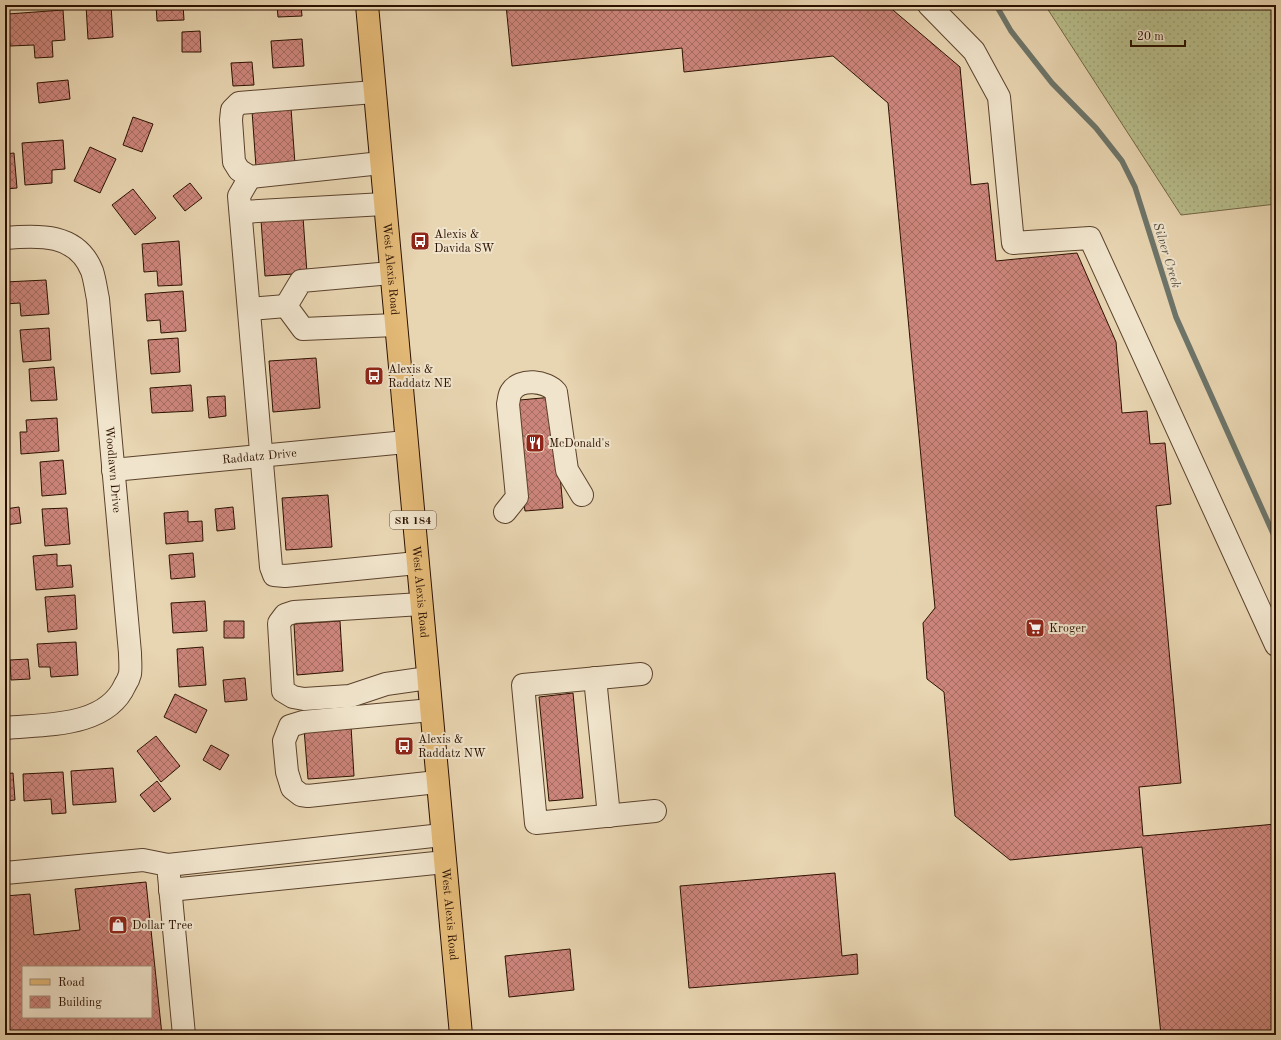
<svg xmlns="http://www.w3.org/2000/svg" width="1281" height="1040" font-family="'Old Standard TT',serif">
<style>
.grass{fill:url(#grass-dots);stroke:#726746}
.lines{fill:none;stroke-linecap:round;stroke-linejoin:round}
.stream{stroke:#6d756a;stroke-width:5.5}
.building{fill:url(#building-cross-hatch);stroke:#2c1100;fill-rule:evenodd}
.minor-casing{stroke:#5b422c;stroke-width:24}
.major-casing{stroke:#2c1100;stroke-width:24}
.minor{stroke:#f0e4cc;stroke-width:22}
.major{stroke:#e4ba78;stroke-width:22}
.labels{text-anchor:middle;stroke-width:4;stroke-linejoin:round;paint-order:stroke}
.shield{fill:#f0e4cc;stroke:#67503d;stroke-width:1}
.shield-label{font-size:11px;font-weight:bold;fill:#2c1100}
.poi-label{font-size:12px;fill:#2c1100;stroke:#f0e4cc;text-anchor:start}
.street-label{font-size:12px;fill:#2c1100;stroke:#f0e4cc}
.water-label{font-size:13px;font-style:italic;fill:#524b3e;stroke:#f0e4cc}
</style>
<defs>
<pattern id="grass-dots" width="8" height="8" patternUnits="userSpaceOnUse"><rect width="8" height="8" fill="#b7bd8b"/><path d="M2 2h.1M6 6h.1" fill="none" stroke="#9ea176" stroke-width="1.8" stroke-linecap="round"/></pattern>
<pattern id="building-cross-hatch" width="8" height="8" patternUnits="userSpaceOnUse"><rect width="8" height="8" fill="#cc857b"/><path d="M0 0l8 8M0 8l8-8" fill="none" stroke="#a66b62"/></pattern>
</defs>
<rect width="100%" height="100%" fill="#e8d5b1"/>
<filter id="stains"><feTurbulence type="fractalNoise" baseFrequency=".005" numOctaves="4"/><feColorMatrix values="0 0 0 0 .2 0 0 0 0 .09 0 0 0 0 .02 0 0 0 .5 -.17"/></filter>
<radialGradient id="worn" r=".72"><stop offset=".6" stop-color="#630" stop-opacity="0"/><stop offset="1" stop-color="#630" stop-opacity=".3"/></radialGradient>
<path class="grass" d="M1045,5H1276V204L1181,215Z"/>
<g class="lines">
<path class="stream" d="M996,5L1011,31L1052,83L1096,128L1122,161L1135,187L1176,317L1276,540"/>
</g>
<path class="building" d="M86,5H111L113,37L88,39Z
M156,5H183L184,20L157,21Z
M277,5H301L302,16L278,17Z
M506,5H887L960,67L971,185L988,183L996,261L1077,253L1116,342L1122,413L1147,411L1150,444L1165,443L1171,504L1156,506L1181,783L1139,787L1143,836L1276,824V1035H1161L1142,847L1010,860L955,816L944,692L927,679L923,623L935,608L888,103L833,56L684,72L682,48L512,66Z
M63,10L65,40L52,41L53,57L35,58L34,45L10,46L8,14Z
M200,31L201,52H182V32Z
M302,39L304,66L273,68L271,41Z
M252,62L254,85L233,86L231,63Z
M68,80L70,99L39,103L37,83Z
M291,108L295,164L256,167L252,111Z
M133,117L153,124L142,152L123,145Z
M63,140L65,169L52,170V183L25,185L22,143Z
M90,147L116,159L100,193L74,181Z
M14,153L17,188L5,189V154Z
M190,183L202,198L185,211L173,196Z
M133,189L156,218L135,235L112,205Z
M303,217L307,273L265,276L261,220Z
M179,241L182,285L158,286L157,271L144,272L142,244Z
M46,280L49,314L21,316L20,303L5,304V282Z
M183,291L186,331L161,333L160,320L147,321L145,294Z
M49,328L51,360L23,362L20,330Z
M178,338L180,372L151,374L148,340Z
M316,358L320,408L273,412L269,361Z
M54,367L57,400L31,401L29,369Z
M191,385L193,411L152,413L150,388Z
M225,396L226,416L209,418L207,397Z
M553,397L563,508L525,511L509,401Z
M5,416H7L9,436H5Z
M57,418L59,451L21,454L20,432H27L26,420Z
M63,460L66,494L42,496L40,462Z
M328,495L332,547L286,550L282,498Z
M19,507L21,523L5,525V509Z
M233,507L235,529L217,531L215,509Z
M67,508L70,544L45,546L42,509Z
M188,511V522L202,521L203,541L166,544L164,513Z
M193,553L195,577L171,579L169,555Z
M57,554V566L71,565L73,587L36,590L33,556Z
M75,595L77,629L48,632L45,597Z
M205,601L207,631L173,633L171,603Z
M224,621H244V638H224Z
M340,621L343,671L297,675L294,624Z
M76,642L78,675L51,677L50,667H39L37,644Z
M203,647L206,685L179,687L177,649Z
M28,659L30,679L11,680L10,660Z
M245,678L247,700L225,702L223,680Z
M573,693L583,798L549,801L539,697Z
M175,694L207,710L196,733L164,717Z
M351,726L354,776L308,779L304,729Z
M156,736L180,766L161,782L137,751Z
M211,745L229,755L220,770L203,760Z
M113,768L116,802L73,805L71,771Z
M63,772L66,813L52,814L51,799L24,801L23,774Z
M13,773L15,800L5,801V774Z
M157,781L171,799L154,812L140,795Z
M835,873L842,956L857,954L858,974L689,988L680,886Z
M146,882L162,1035H5V896L30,894L34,935L80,930L75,889ZM23,967H151V1017H23Z
M570,949L574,990L509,997L505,956Z"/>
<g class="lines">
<g class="minor-casing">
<g id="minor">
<path d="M929,5L974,51L999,97L1013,243L1090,238L1276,645"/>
<path d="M374,92L239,103L232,110L231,120L234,162L239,170L250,177L381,163"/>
<path d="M250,177L239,196L271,567L274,575L285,576L417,563"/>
<path d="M241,212L384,204"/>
<path id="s1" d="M5,238C39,235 77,233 92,271C95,280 96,290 98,299L130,653C130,660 131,667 130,674C129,678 127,682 125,685C106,728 44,724 5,728"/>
<path d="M391,273L301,281L286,306L303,329L395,325"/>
<path d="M249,309L286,306"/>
<path id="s2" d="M113,470L406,442"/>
<path d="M505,512L517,497L508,404C509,400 509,395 511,392C520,377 547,381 556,392L567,470L582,495"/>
<path d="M421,604L294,612L285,615L279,623L283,691L293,697L304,699L350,696L386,684L428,678"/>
<path d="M641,674L523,685L536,823L655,811"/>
<path d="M595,678L609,816"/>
<path d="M431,710L303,722L290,726L284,741L287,772L292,788L301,795L308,796L437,782"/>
<path d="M168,865L442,835"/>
<path d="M5,873L143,860L168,865L184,1035"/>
<path d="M170,890L445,862"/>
</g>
</g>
<g class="major-casing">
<g id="major">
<path id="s3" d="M367,5L461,1035"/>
</g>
</g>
<use href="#minor" class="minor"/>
<use href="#major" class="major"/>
</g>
<defs>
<g id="bus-square" transform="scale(1)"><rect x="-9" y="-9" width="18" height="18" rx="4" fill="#8f2418" stroke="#f0e4cc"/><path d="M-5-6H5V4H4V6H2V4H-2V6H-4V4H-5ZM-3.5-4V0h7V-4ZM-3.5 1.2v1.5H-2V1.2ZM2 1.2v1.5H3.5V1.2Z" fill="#fff"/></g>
<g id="restaurant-square" transform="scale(1)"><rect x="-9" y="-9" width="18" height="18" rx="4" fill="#8f2418" stroke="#f0e4cc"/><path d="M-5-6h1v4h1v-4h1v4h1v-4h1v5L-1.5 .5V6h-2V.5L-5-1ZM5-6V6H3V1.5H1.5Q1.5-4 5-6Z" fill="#fff"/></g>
<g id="supermarket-square" transform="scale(1)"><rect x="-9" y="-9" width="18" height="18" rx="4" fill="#8f2418" stroke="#f0e4cc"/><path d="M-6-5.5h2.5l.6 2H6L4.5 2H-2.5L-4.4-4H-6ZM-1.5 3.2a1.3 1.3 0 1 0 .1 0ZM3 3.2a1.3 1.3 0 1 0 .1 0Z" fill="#fff"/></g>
<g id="shop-square" transform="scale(1)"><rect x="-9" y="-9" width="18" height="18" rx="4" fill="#8f2418" stroke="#f0e4cc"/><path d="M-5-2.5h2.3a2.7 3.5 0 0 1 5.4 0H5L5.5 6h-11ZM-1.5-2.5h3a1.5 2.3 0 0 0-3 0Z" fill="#fff"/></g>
</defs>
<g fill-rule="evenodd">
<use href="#bus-square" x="420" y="241"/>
<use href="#bus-square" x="374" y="376"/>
<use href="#restaurant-square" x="535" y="443"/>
<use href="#supermarket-square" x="1035" y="628"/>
<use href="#bus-square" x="404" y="746"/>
<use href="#shop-square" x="118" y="925"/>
</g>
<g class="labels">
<rect class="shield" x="390" y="511" width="46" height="18" rx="3"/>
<g class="shield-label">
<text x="413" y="524">SR 184</text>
</g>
<g class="poi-label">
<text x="434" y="238">Alexis &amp;<tspan x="434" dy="14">Davida SW</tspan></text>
<text x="388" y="373">Alexis &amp;<tspan x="388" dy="14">Raddatz NE</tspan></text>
<text x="549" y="447">McDonald's</text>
<text x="1049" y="632">Kroger</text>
<text x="418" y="743">Alexis &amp;<tspan x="418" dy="14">Raddatz NW</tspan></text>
<text x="132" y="929">Dollar Tree</text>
</g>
<g class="street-label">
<text dy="4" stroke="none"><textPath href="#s3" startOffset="265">West Alexis Road</textPath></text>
<text dy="4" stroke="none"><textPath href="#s2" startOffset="147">Raddatz Drive</textPath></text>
<text dy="4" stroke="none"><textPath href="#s1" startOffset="301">Woodlawn Drive</textPath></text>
<text dy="4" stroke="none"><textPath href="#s3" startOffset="589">West Alexis Road</textPath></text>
<text dy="4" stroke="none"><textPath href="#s3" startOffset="913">West Alexis Road</textPath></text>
</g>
<g class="water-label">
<text transform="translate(1168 255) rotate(73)" y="5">Silver Creek</text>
</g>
</g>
<rect width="1281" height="1040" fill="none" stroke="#e8d5b1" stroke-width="20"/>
<rect x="6" y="6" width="1269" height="1028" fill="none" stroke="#2c1100" stroke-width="2"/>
<rect x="10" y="10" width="1261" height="1020" fill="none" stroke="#2c1100"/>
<rect x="22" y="966" width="130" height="52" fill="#f0e4cc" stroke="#a2907a"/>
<rect x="30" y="979" width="20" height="6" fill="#e4ba78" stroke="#a2907a"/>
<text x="58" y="986" font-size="12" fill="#2c1100">Road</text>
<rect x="30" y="996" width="20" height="12" fill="url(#building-cross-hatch)" stroke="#a2907a"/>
<text x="58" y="1006" font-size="12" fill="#2c1100">Building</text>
<path d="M1131 40v6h54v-6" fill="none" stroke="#2c1100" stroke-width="2"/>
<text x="1137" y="40" font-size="12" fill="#2c1100" stroke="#f0e4cc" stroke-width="3" paint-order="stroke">20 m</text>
<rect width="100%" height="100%" filter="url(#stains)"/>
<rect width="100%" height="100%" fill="url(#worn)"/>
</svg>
